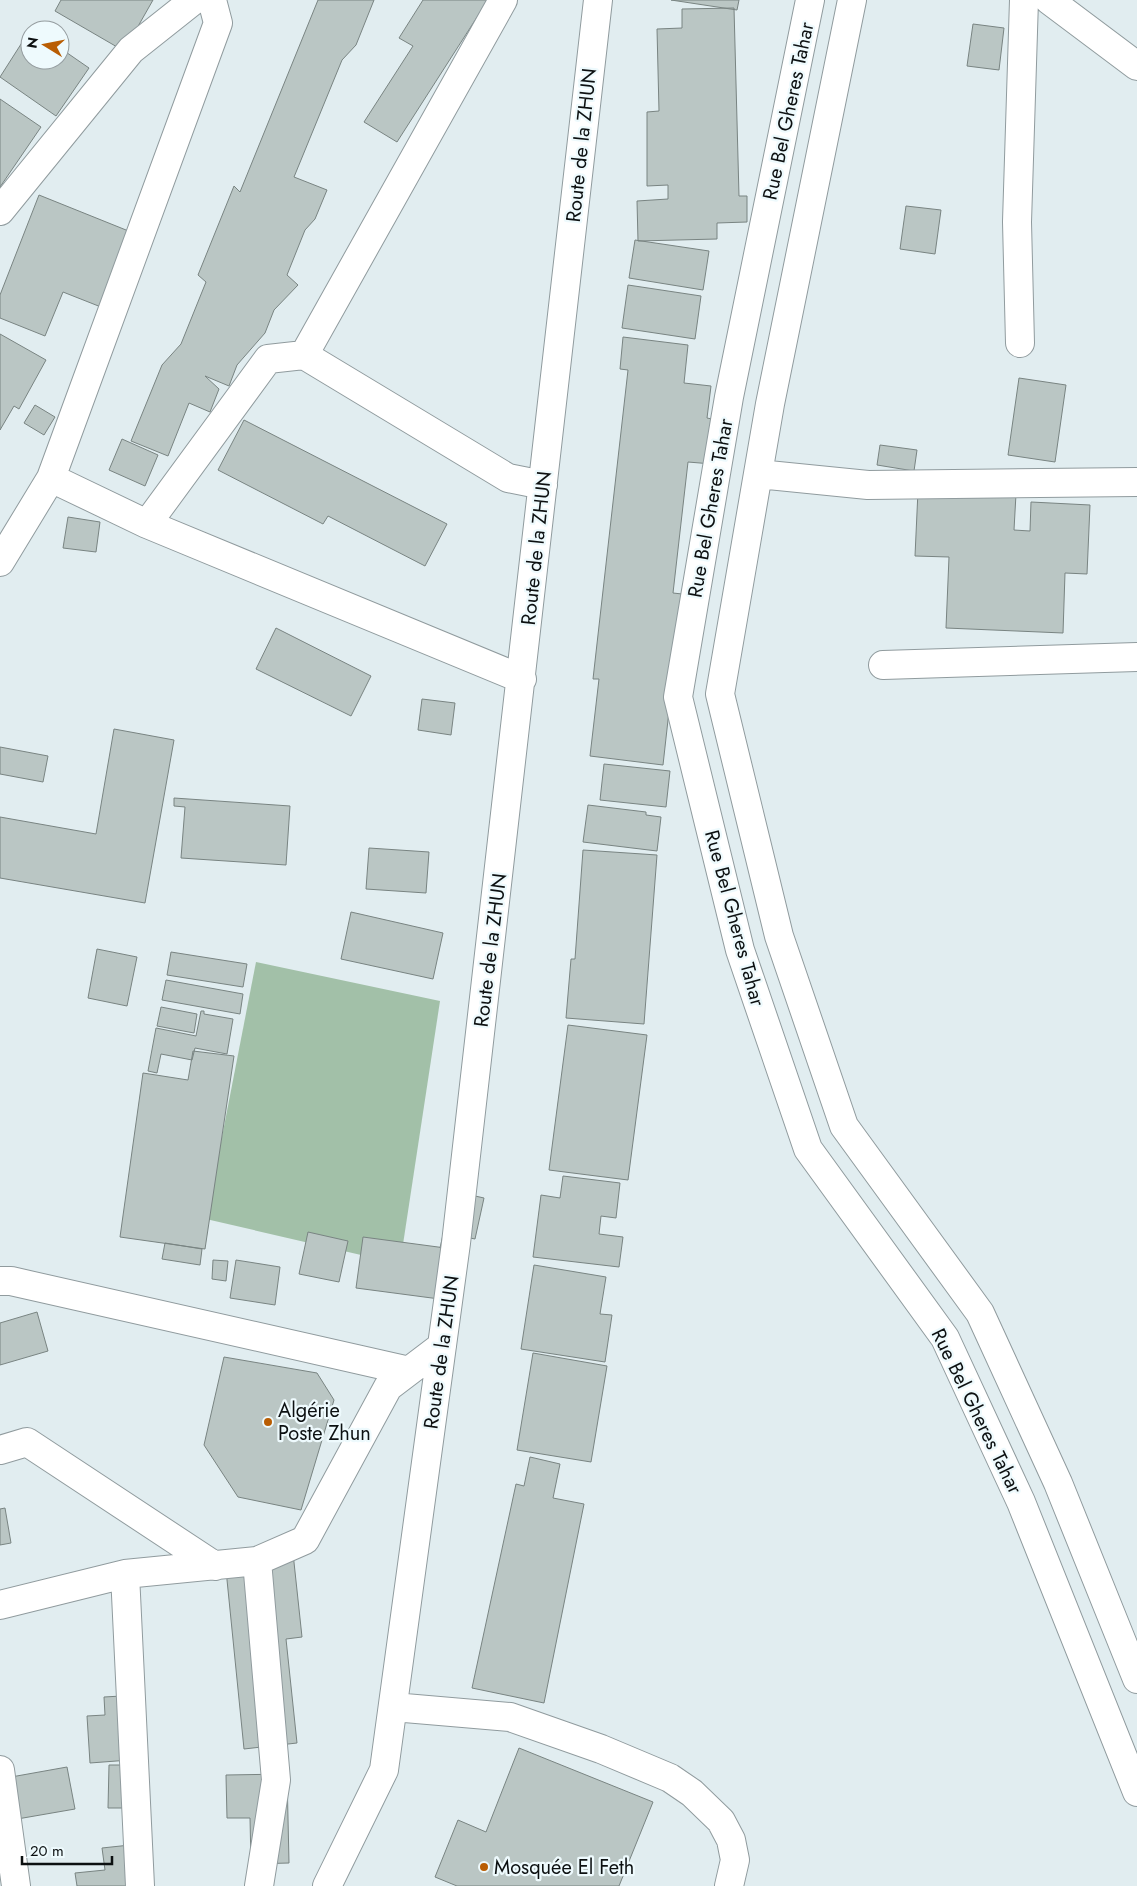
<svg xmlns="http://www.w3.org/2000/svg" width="1137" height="1886" font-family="Jost,sans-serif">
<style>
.green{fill:#a2c0a8}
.building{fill:#bac6c4;stroke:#798482}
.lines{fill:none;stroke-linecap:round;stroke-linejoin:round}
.street-casing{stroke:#909b9e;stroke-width:30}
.street{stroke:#fff;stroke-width:28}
.poi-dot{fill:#b95d03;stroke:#eefafd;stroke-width:2}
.labels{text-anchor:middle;stroke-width:4.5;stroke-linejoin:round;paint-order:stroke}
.street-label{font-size:20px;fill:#0c1011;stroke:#eefafd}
.poi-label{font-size:20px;fill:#0c1011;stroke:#eefafd;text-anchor:start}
</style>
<rect width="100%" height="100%" fill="#e1edf0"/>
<path class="green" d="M256,962L440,1001L400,1264L206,1219Z"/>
<path class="building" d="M61,0H153L124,51L55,11Z
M318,0H374L356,45L342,60L294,177L327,190L315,219L305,230L287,275L298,285L274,310L265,333L237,365L229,386L205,376L219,389L210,412L189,403L168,456L131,441L162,365L181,344L206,282L198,275L234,186L240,192Z
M423,0H488L397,142L364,122L413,46L399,38Z
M671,0H739L737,10Z
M734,8L739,196H747V222L717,223V239L638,241L637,201L668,199V185L647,186V112L659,111L657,29L682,28V9Z
M973,24L1004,28L999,70L967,66Z
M30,30V60H60V48L89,68L56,116L0,77Z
M0,99L41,127L0,187Z
M39,195L131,232L101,307L63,292L45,336L0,318V295Z
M906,206L941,210L935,254L900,249Z
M635,240L709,251L703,290L629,278Z
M628,285L701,296L695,339L622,328Z
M0,334L46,360L19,409L14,406L0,430Z
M623,337L688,345L684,383L711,386L707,418L717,420L712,464L688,462L673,593L682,594L663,765L590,756L599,679H593L628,370L620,369Z
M1019,378L1066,385L1055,462L1008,455Z
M35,405L55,417L44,435L24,423Z
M244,420L447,524L425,566L328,516L323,524L218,470Z
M122,439L158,455L145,486L109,470Z
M880,445L917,450L914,471L877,465Z
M918,491L1016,494L1014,530L1030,531L1031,502L1090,505L1087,574L1065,573L1063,633L946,628L949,557L915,556Z
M68,517L100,522L96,552L63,548Z
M276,628L371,676L351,716L256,669Z
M422,699L455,703L451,735L418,730Z
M114,729L174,740L145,903L0,878V817L96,834Z
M0,747L48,756L43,782L0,774Z
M604,764L670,771L666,807L600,800Z
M174,798L290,806L286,865L181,858L185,807L174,806Z
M588,805L646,812V815L661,817L657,851L583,842Z
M369,848L429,852L426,893L366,889Z
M583,850L657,855L644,1024L566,1018L571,959H575Z
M351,912L443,933L433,979L341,959Z
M97,949L137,957L127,1006L88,998Z
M171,952L247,964L243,987L167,975Z
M166,980L243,994L240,1014L162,1000Z
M161,1007L197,1014L194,1033L157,1026Z
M201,1011H204V1014L233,1019L227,1054L195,1048L192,1060L161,1054L157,1073L148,1071L156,1028L196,1036Z
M568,1025L647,1035L628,1180L549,1170Z
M193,1051L234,1056L205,1249L120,1237L143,1073L188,1080Z
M563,1176L620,1183L616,1218L601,1216L599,1234L623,1237L619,1267L533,1257L541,1195L560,1198Z
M453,1191L484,1198L475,1239L456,1235L453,1252L440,1248Z
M308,1232L348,1241L339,1282L299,1274Z
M363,1237L453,1249L447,1300L356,1288Z
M165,1243L202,1249L200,1265L162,1259Z
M213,1260L228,1261L226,1281L212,1279Z
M236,1260L280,1267L275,1305L230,1298Z
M534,1265L606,1277L600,1314L612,1315L605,1362L521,1349Z
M37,1312L48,1351L0,1365V1323Z
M533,1353L607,1366L591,1462L517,1450Z
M224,1357L317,1373L334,1400L301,1510L238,1497L204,1445Z
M530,1457L560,1464L553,1498L584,1504L544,1703L472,1688L516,1484L524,1486Z
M5,1508L11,1543L0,1545V1509Z
M293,1553L302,1637L286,1639L297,1743L244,1749L225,1560Z
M139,1695L143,1759L90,1763L87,1716L105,1715L104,1697Z
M519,1748L653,1802L619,1886H457L435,1877L458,1820L486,1832Z
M109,1765H136L135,1808H108Z
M67,1767L75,1809L0,1822V1779Z
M287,1774L289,1863L251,1864L250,1818H227L226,1775Z
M130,1845L134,1886H77L75,1873L105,1870L102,1848Z"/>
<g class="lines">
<g class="street-casing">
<path id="street" d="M503,0L304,355L268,359L147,524L522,679
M810,0L729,397L678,697L740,950L808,1149L945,1338L1021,1502L1137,1792
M852,0L770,404L720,694L779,936L844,1126L980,1313L1058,1483L1137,1679
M1049,0L1137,66
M0,211L131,50L194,0
M1020,343L1017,222L1024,0
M304,355L508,478L543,485
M758,474L868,485L1137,482
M51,478L147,524
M0,562L51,478L218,23L212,0
M883,665L1137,657
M0,1281H11L409,1371
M0,1450L27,1442L215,1566
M257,1561L276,1780L259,1886
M125,1574L140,1886
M0,1605L125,1574L257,1561L305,1540L388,1387L442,1346
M393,1707L510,1717L601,1749L670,1778L692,1793L721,1821L731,1840L735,1860L729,1886
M0,1770L16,1886
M327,1886L384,1770L456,1243L598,0"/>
</g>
<use href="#street" class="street"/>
</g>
<g class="poi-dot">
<circle cx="268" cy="1422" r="5"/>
<circle cx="484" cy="1867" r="5"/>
</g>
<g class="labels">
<g class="street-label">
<text transform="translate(788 111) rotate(-78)" y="7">Rue Bel Gheres Tahar</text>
<text transform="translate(581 145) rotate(-84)" y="7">Route de la ZHUN</text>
<text transform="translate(710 508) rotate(-80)" y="7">Rue Bel Gheres Tahar</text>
<text transform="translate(536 548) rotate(-84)" y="7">Route de la ZHUN</text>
<text transform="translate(735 918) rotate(75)" y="7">Rue Bel Gheres Tahar</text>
<text transform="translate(490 950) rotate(-83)" y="7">Route de la ZHUN</text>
<text transform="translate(441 1352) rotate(-82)" y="7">Route de la ZHUN</text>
<text transform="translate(977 1411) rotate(64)" y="7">Rue Bel Gheres Tahar</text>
</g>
<g class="poi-label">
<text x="278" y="1417">Algérie<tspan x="278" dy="23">Poste Zhun</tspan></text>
<text x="494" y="1874">Mosquée El Feth</text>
</g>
</g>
<g transform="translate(45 45) rotate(280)"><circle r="24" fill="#eefafd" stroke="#949c9f"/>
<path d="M0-4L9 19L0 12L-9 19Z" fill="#b95d03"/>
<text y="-8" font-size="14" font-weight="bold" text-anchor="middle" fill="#0c1011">N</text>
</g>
<path d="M22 1856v8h90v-8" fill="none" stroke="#0c1011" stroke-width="2.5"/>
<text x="30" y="1856" font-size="15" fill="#0c1011" stroke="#eefafd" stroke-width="4" paint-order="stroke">20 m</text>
</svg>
